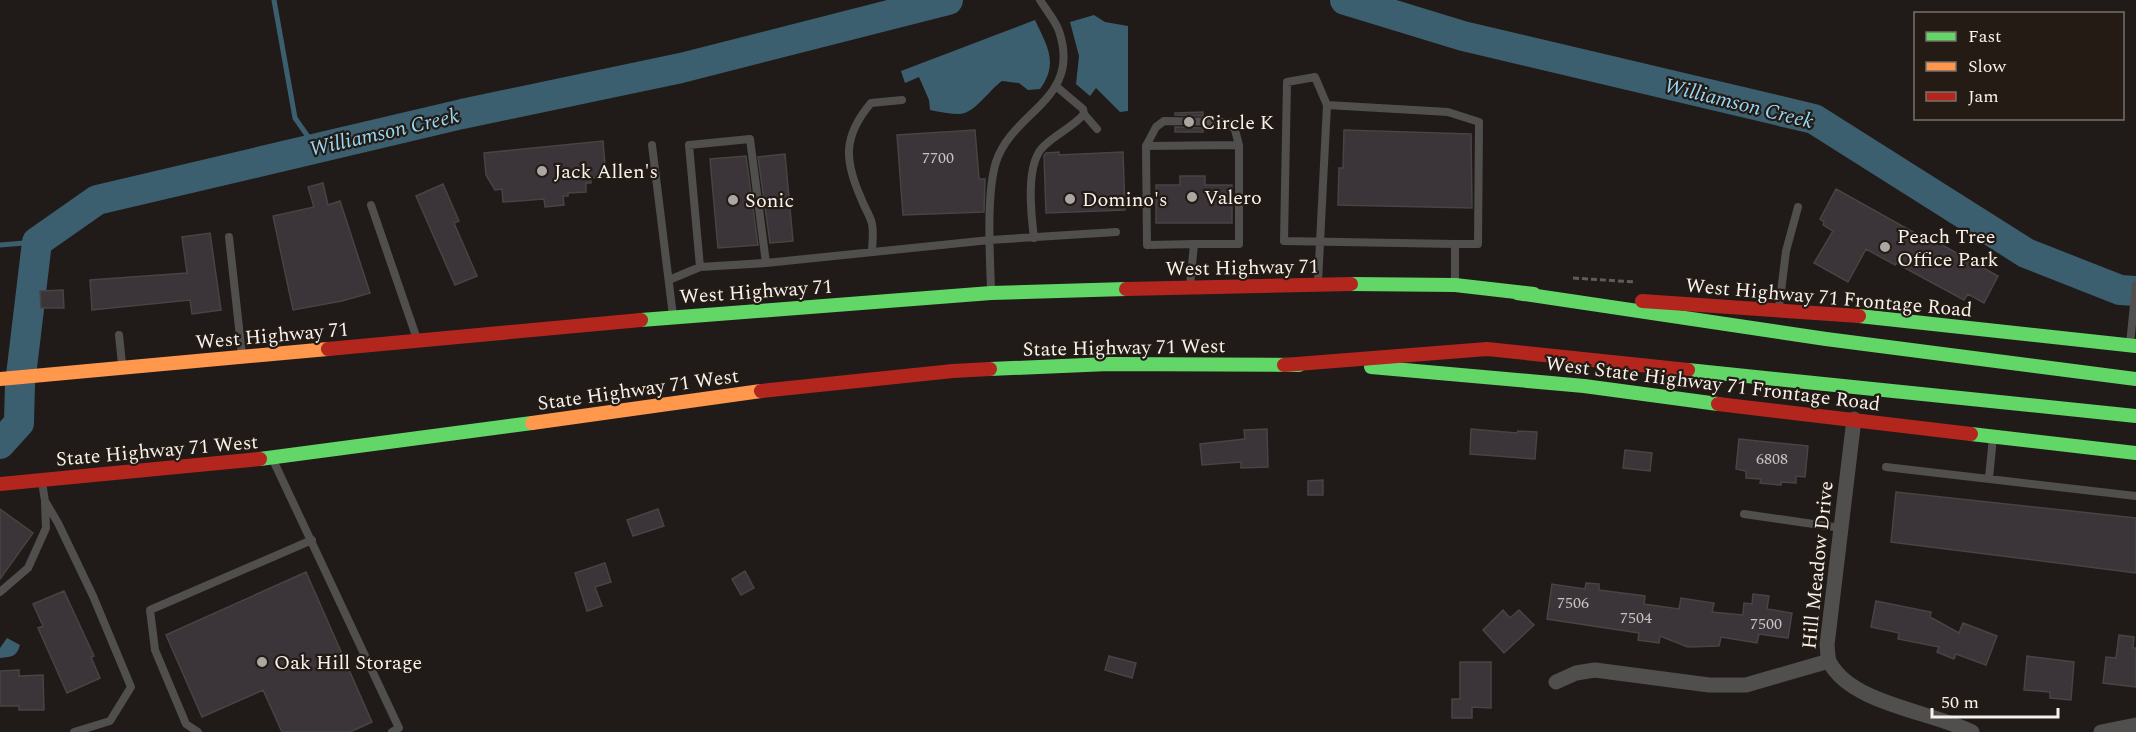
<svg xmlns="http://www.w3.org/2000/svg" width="2136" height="732" font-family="Spectral,serif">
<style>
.water{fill:#3c5f6f}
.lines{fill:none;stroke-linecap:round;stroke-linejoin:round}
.stream{stroke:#3c5f6f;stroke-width:5}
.river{stroke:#3c5f6f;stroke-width:30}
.building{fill:#3b3438;stroke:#474444;stroke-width:1.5}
.path{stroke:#5e5c5a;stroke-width:3;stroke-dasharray:6 3;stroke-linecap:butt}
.lane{stroke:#504f4d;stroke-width:8}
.street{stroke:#504f4d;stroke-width:15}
.fast{stroke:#63d668;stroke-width:14}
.slow{stroke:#ff974d;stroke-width:14}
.jam{stroke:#b3261e;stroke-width:14}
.poi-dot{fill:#aca7a3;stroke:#231b14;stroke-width:2}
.labels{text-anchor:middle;stroke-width:4.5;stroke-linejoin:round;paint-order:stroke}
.number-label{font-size:16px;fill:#c9c2c0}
.poi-label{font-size:20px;fill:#f8f2ee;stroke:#231b14;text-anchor:start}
.street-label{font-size:20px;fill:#f8f2ee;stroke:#231b14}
.water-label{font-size:21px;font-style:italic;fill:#95d9fa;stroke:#231b14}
</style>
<rect width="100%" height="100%" fill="#201b18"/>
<path class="water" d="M1094,15L1105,22L1128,26V111L1120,112L1096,88L1090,96L1076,84L1079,56L1070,22Z
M1035,20C1047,46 1059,63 1040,89L1028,90L1019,83L1002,81C989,90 975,113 960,114C950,114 940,112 930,110L929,100L919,77L905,83L901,71Z
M7,638L20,645C16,658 12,656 0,658V648Z"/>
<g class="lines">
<path class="stream" d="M274,0L295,118L316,148
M0,245L37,242"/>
<path class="river" d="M1345,0L1463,36L1814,119L2026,253L2120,290L2136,291
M0,444L19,423L20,384L37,242L97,200L462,114L681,68L948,0"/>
</g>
<path class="building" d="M1203,112V116L1175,115V113Z
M1175,127L1203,128V132H1175Z
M975,130L979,179H985L984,212L903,215L897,135Z
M1344,130L1471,134L1472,208L1338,205L1339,168H1343Z
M603,141L606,177L591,178V183H586V192L568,193V196H563L564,205L545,207L544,199L503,202L502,189L495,190L486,175L484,153Z
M1059,152V155L1123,152L1125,210L1046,213L1044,156L1046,153Z
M785,154L793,241L770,243L758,157Z
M746,156L758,245L718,248L710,159Z
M1180,176H1205V185H1232V223H1156V185H1180Z
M323,183L328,205L340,201L370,293L342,301L293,310L273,216L314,207L308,187Z
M443,184L459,221L454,223L477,276L455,285L416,196Z
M1836,189L1920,236L1921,233L1998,276L1984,303L1968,294L1964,300L1905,268L1896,263L1895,265L1866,249L1848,282L1814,263L1833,231L1823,225L1824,222L1820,219Z
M210,233L221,310L192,314L190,300L92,310L90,280L187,273L182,237Z
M63,290L64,308H41L40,291Z
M1267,429L1268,467L1241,468V462L1202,465L1200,444L1245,439L1244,430Z
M1471,429L1517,433L1518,431L1537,432L1535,459L1470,454Z
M1739,439L1808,446L1805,477L1796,476V483L1781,482V485L1760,483L1761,479L1746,478V471L1736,469Z
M1625,450L1652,453L1650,471L1623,468Z
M1323,480V495H1308V481Z
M1896,492L2136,518V573L1891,542Z
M0,509L33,533L0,579Z
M658,509L664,526L633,536L627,520Z
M605,563L611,582L595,587L602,606L587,611L575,573Z
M745,571L754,588L741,595L732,579Z
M306,572L372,722L350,732H282L263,690L202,717L166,635Z
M1586,583L1599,584V590L1645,596L1644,604L1679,609L1681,598L1714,603L1712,612L1743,615L1744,603L1752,604L1753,594L1769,596L1767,609L1792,613L1788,638L1759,634L1757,643L1721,637L1719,646L1688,647L1660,636L1659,643L1638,640L1639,633L1547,619L1552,584L1585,589Z
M64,591L94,656L91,657L100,678L67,693L38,628L43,626L33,604Z
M1876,601L1931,612L1930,617L1959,633L1963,623L1997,636L1986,665L1956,654L1954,659L1937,652L1939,647L1898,639L1899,633L1871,627Z
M1503,610L1510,618L1519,610L1534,625L1504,653L1483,630Z
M2119,635L2134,637L2133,648H2136V687L2103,683L2106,657L2116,658Z
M1109,656L1136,663L1132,678L1105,670Z
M2027,656L2074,662L2071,700L2050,698V692L2024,690Z
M1460,662H1491V708L1472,707V718H1452V699H1460Z
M19,670V676L43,675L44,710H19V706H0V671Z"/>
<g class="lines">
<path class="path" d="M1573,278L1635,282"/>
<path class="lane" d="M1327,105L1448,112L1479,122L1478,244H1455
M1084,114L1097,129
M652,145L673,316
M1146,146L1156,127L1164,121L1229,122L1235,130L1239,145
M371,205L417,339
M229,237L242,355
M1034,238C1031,214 1025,163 1044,146C1056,134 1073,127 1084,114L1083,109L1057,87
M872,252C872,244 874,233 872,224C870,215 864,207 861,198C844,160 843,136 871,103L902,100
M700,267L689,145L750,139L766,263
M669,280L700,267L766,263L990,240L1116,232
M1318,282L1327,105L1315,77L1287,82L1284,241L1455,244V282
M1190,286L1194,244L1147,245L1146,146L1239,145V244H1194
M991,290C990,255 986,194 996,162C1013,110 1082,100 1059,31C1055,20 1046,10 1040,0
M1779,308L1786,251L1798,207
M119,335L122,364
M2130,344L2136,285
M273,460L399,728L392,732
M1886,467L2136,496
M1989,478L1993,437
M42,482L45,501L58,523L93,596L131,687L110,721L74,732
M1744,514L1841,528
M0,592L28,568L46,528L45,503
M198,732L186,724L155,650L150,610L312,540"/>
<path class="street" d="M1854,419L1827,645C1828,650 1827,658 1830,663C1852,704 1933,712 1972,732
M1556,682L1576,673L1595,670L1709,685H1746L1829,661
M2101,732L2136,725"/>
<path class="fast" d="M1351,284L1455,285L1534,294
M1517,293L1826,339L2136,379
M1859,316L2136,346
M641,320L991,293L1126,289
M1371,367L1584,386L1718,404
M990,369L1109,364L1299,365
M1688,370L2136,416
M1971,434L2136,453
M260,459L532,423"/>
<path class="slow" d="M0,379L328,349
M532,423L761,391"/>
<path class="jam" d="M1126,289L1351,284
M1642,301L1859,316
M328,349L641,320
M1284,365L1487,349L1688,370
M761,391L953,371L990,369
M1718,404L1971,434
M0,484L260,459"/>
</g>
<g class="poi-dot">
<circle cx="1189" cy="122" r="6"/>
<circle cx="542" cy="171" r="6"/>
<circle cx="1192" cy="197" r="6"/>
<circle cx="1070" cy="199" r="6"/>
<circle cx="733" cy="200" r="6"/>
<circle cx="1885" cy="247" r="6"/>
<circle cx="262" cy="662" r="6"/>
</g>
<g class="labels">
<g class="number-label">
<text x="938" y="163">7700</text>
<text x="1772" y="464">6808</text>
<text x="1573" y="608">7506</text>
<text x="1636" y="623">7504</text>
<text x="1766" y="629">7500</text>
</g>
<g class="poi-label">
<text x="1201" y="129">Circle K</text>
<text x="554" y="178">Jack Allen's</text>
<text x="1204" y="204">Valero</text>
<text x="1082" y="206">Domino's</text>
<text x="745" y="207">Sonic</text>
<text x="1897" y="243">Peach Tree<tspan x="1897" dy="23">Office Park</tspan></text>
<text x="274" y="669">Oak Hill Storage</text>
</g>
<g class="street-label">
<text transform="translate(1242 267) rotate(-1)" y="7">West Highway 71</text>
<text transform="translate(756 291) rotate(-4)" y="7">West Highway 71</text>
<text transform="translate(1829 297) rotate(5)" y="7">West Highway 71 Frontage Road</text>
<text transform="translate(272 335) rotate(-5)" y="7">West Highway 71</text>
<text transform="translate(1124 347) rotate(-1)" y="7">State Highway 71 West</text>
<text transform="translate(1713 383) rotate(7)" y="7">West State Highway 71 Frontage Road</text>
<text transform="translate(638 389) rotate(-8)" y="7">State Highway 71 West</text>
<text transform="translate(157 450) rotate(-5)" y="7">State Highway 71 West</text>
<text transform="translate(1817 565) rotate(-84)" y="7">Hill Meadow Drive</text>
</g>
<g class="water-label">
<text transform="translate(1739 103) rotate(14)" y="7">Williamson Creek</text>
<text transform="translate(384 132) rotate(-13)" y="7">Williamson Creek</text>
</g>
</g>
<rect x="1914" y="12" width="210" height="108" fill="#231b14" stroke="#78716b" stroke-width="1.5"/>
<rect x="1926" y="32" width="30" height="9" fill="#63d668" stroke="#78716b" stroke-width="1.5"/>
<text x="1968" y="42" font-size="18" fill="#f8f2ee">Fast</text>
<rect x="1926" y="62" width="30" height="9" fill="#ff974d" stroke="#78716b" stroke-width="1.5"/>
<text x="1968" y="72" font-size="18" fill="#f8f2ee">Slow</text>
<rect x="1926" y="92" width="30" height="9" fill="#b3261e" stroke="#78716b" stroke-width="1.5"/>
<text x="1968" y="102" font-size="18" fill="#f8f2ee">Jam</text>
<path d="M1932 708v9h126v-9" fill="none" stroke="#f8f2ee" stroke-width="3"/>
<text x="1941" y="708" font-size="18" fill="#f8f2ee" stroke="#231b14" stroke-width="4.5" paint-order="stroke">50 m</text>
</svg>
